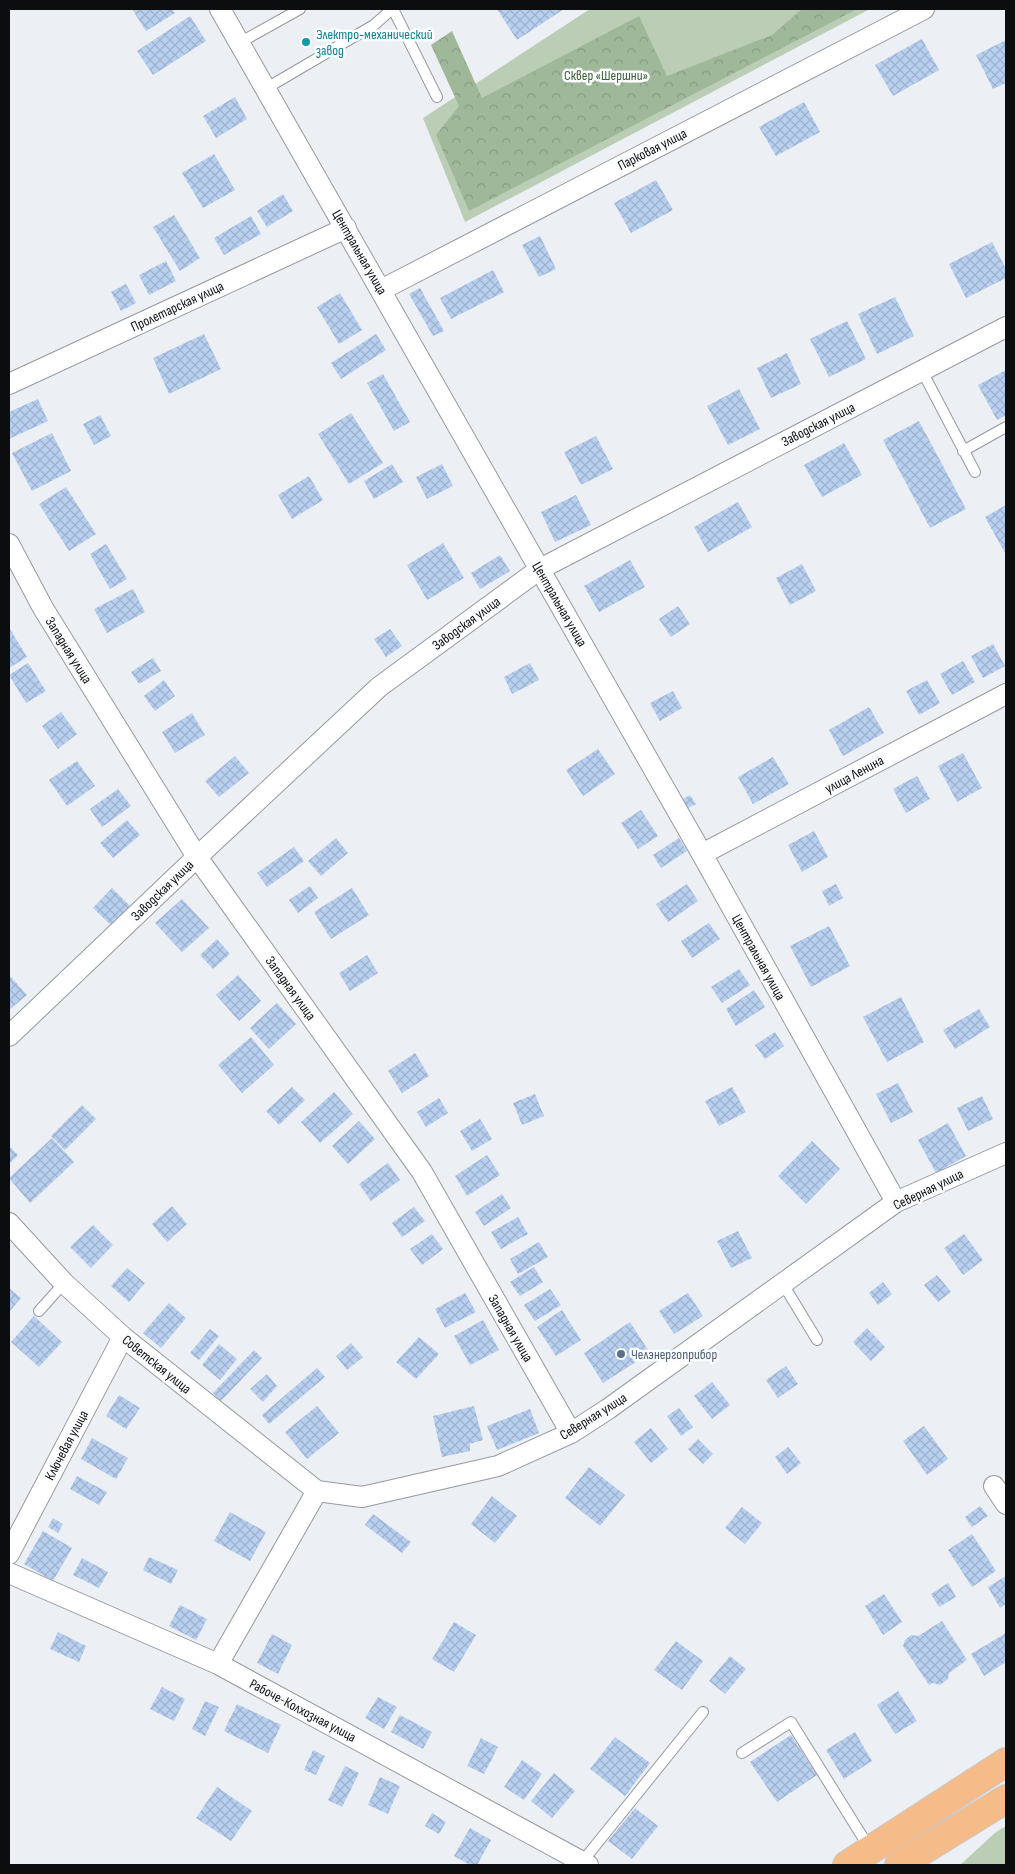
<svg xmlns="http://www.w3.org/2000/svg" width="1015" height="1874" font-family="'Sofia Sans Condensed',sans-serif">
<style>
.green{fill:#baceb6}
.forest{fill:url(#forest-crowns)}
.building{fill:url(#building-cross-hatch)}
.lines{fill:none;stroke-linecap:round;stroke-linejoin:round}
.service-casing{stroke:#96999e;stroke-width:12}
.minor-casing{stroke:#96999e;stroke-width:22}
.primary-casing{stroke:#cacaca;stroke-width:30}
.service{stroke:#fff;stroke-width:10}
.minor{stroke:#fff;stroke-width:20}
.primary{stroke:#f5bb89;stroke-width:28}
.culture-dot{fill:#0f9aa8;stroke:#fbfcfe;stroke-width:2}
.service-dot{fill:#5c6f8a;stroke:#fbfcfe;stroke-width:2}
.labels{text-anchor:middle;stroke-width:5;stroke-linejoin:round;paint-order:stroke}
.culture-label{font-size:14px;fill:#0d838f;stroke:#fbfcfe;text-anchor:start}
.park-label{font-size:14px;fill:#3c6134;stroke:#fbfcfe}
.street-label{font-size:14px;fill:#0c0d0e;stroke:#fbfcfe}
.service-label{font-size:14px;fill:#4e5e75;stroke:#fbfcfe;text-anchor:start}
</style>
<defs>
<pattern id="forest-crowns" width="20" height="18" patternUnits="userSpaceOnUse" patternTransform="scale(1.25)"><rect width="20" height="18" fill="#9eb899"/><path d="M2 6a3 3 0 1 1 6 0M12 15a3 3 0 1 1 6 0" fill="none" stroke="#879d83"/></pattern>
<pattern id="building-cross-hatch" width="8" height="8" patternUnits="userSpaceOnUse" patternTransform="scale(1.25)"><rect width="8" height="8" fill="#b8d0f0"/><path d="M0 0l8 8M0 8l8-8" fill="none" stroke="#9db1cd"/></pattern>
</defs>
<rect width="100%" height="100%" fill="#eceff4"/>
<path class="green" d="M590,9H870L465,222L423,118Z
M1006,1826V1865H960L996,1832Z"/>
<path class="forest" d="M802,9H857L469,211L436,135L459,106L431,45L452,31L482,98L639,16L667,76L772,35Z"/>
<path class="building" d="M132,9H172L175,13L146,31Z
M497,9H564L517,40Z
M190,16L206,41L153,75L137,51Z
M922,39L939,70L893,96L875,65Z
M1006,40V83L993,89L976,55Z
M235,97L247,119L216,138L203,116Z
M804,102L820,132L776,156L759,127Z
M214,154L235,190L203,208L182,173Z
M656,180L673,210L631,233L614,203Z
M283,194L293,211L267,227L257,211Z
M174,215L200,258L180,271L153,227Z
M251,216L261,234L224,255L214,238Z
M540,236L556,269L539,277L522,245Z
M992,242L1006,269V278L966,298L949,264Z
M166,261L176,281L149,295L139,275Z
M493,270L504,292L451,319L440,298Z
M126,284L136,303L121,311L111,292Z
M420,288L444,331L433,336L409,294Z
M340,293L362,330L339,344L317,307Z
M895,297L914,336L877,354L858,314Z
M847,321L866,359L829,377L810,339Z
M204,334L221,369L169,394L153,358Z
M376,334L386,350L341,379L331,363Z
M787,353L801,384L771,398L757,368Z
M1006,370V415L997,420L978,385Z
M383,374L410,422L394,431L367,383Z
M739,389L760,429L728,445L707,406Z
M38,399L48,421L9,439V412Z
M351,413L383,463L349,484L318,434Z
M100,415L111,436L94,445L83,424Z
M919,421L966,509L930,528L883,440Z
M52,433L71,471L32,491L12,453Z
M596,436L613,469L581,485L564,452Z
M844,443L862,475L822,497L804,465Z
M392,464L403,482L374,499L364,481Z
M442,464L453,486L427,499L416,477Z
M309,476L323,500L292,519L278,495Z
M66,487L96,534L69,551L39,504Z
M576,495L591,525L555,542L541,512Z
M738,502L752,527L708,552L694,527Z
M1006,505V555L985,517Z
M443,543L464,578L427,600L407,565Z
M106,544L127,579L110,589L90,554Z
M500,555L510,571L480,589L471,573Z
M630,560L645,587L599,612L584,586Z
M802,564L816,591L790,605L776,578Z
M133,589L145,612L107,633L94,609Z
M678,606L690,624L671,637L659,619Z
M10,629L27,657L9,668V630Z
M390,629L402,646L386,657L374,639Z
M993,644L1005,666L983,678L971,656Z
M153,658L161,671L139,684L131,672Z
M963,661L975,682L952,695L940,674Z
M28,663L46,691L26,703L9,675Z
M530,663L539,680L512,694L504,677Z
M164,680L175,696L155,711L144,696Z
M927,680L940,703L919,715L906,691Z
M673,691L682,708L660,721L650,703Z
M869,707L884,733L843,756L829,730Z
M61,712L77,734L58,749L42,726Z
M192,713L205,735L175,753L162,732Z
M598,749L615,774L583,796L566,770Z
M963,753L982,788L957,802L938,766Z
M235,756L249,773L219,797L205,781Z
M773,757L789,784L753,804L738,777Z
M77,761L95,786L67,806L49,780Z
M917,776L930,799L906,813L893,789Z
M118,789L131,806L102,827L90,809Z
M690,795L696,804L688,808L683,799Z
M641,810L658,836L638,849L621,823Z
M127,820L140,835L113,858L100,843Z
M814,831L828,857L802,872L788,845Z
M336,838L348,853L321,876L308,861Z
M679,838L687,851L661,868L653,855Z
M294,847L304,861L267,887L257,873Z
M687,884L698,901L668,922L656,904Z
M836,884L843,898L829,906L822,891Z
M310,886L318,898L298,913L289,900Z
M112,888L131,907L112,926L93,908Z
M352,888L369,915L331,939L314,912Z
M182,899L209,928L182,952L155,923Z
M709,923L720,939L692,958L681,941Z
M829,926L850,966L811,987L790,946Z
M217,939L230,954L213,969L200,955Z
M367,955L378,973L350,991L339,973Z
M739,969L750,985L722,1003L711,987Z
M9,975L27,995L10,1009L9,1007Z
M238,975L261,1001L239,1021L216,995Z
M754,990L765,1007L736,1026L726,1009Z
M901,997L924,1042L887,1062L863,1017Z
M277,1003L296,1024L269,1049L250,1028Z
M979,1009L990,1027L955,1049L943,1030Z
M775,1032L784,1046L765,1059L755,1045Z
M251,1037L274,1065L242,1093L218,1065Z
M415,1053L429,1076L402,1093L388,1071Z
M898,1083L913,1112L891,1123L876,1094Z
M292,1087L305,1100L279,1125L266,1111Z
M732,1087L746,1112L719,1126L705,1101Z
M334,1092L353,1114L320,1143L301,1122Z
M535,1094L544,1116L522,1125L513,1103Z
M982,1096L993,1119L968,1131L957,1108Z
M439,1098L448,1113L426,1127L417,1112Z
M82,1105L96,1119L65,1150L51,1136Z
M480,1119L492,1139L472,1151L460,1131Z
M359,1121L375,1139L348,1164L332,1146Z
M948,1123L966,1156L936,1173L918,1140Z
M52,1138L74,1162L30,1203L9,1178Z
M812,1141L840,1169L806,1204L778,1176Z
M9,1146L18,1155L9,1164Z
M487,1155L500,1175L467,1196L455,1176Z
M388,1163L400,1180L371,1201L359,1184Z
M502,1194L511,1208L484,1226L475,1212Z
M172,1206L187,1224L167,1242L152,1224Z
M414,1207L425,1221L402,1237L392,1223Z
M518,1217L528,1234L501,1249L491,1232Z
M93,1225L113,1245L91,1268L70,1247Z
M738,1231L752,1258L731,1268L717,1241Z
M432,1234L443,1249L422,1265L410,1249Z
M964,1234L983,1260L963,1275L944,1248Z
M539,1242L548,1257L518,1274L510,1259Z
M534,1267L543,1282L520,1296L510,1282Z
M127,1268L145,1283L129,1302L111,1286Z
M937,1275L951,1292L938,1302L924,1285Z
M883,1282L892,1294L878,1305L869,1293Z
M9,1288L21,1298L9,1312Z
M550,1289L561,1305L535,1321L524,1305Z
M465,1293L476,1312L445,1328L435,1309Z
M688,1293L703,1316L674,1334L659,1311Z
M169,1303L186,1318L161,1348L143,1333Z
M562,1310L581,1340L556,1356L537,1327Z
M34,1316L62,1342L39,1367L11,1342Z
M483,1320L499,1350L470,1365L454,1336Z
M630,1322L650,1353L603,1383L584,1353Z
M867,1328L885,1347L871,1361L853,1342Z
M210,1329L219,1336L199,1360L190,1353Z
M419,1337L439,1354L416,1379L396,1362Z
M351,1343L363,1357L347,1370L336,1356Z
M219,1344L237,1359L220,1380L202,1365Z
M254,1350L262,1358L221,1401L213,1393Z
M786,1366L798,1384L778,1398L766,1380Z
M317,1368L325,1377L269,1424L262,1415Z
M267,1374L277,1386L263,1402L250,1389Z
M712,1382L730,1405L712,1419L694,1396Z
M119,1395L140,1408L126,1429L106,1416Z
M317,1406L339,1433L307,1459L285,1432Z
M474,1406L483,1440L470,1444V1451L442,1457L433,1416Z
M679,1408L693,1427L681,1436L667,1416Z
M530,1409L539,1433L497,1450L487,1426Z
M924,1426L948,1459L927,1475L903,1441Z
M651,1428L668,1449L651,1463L634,1442Z
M92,1438L128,1458L116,1479L81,1459Z
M698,1439L713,1454L703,1464L688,1449Z
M788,1447L801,1463L787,1474L775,1457Z
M589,1467L625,1495L600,1526L565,1498Z
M77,1476L107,1492L99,1505L70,1489Z
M492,1496L517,1516L495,1543L471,1524Z
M980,1506L988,1516L972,1527L965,1517Z
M742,1507L762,1523L745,1544L725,1528Z
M230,1512L266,1532L250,1561L214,1541Z
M373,1514L411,1542L402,1553L365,1525Z
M53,1518L63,1524L58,1533L48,1527Z
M43,1531L72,1548L53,1581L24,1564Z
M972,1534L996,1571L972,1587L948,1550Z
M149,1557L178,1570L171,1584L143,1570Z
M82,1558L108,1572L99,1588L73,1575Z
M1006,1576V1604L1000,1608L988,1587Z
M948,1583L956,1597L939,1607L931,1594Z
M884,1594L902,1622L883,1635L865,1606Z
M180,1605L207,1619L196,1640L169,1626Z
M942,1621L967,1660L949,1673L948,1679L940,1685L933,1683L929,1685L903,1646L905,1640L911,1635L918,1636Z
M454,1622L476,1635L454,1672L432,1659Z
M58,1632L86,1646L79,1662L50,1649Z
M1006,1633V1662L984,1676L971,1654Z
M272,1634L292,1645L278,1674L257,1663Z
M676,1641L703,1661L682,1690L654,1670Z
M730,1656L746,1669L725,1694L709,1681Z
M162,1687L185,1699L174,1721L150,1709Z
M898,1691L917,1721L895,1734L877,1705Z
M378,1697L397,1707L384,1729L365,1718Z
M205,1701L219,1707L205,1736L192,1729Z
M237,1704L281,1725L268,1753L224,1731Z
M400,1715L432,1732L423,1749L391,1732Z
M855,1732L872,1761L844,1779L826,1750Z
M791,1735L817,1775L777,1802L750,1762Z
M615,1737L650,1763L625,1796L590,1769Z
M481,1738L498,1747L484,1774L467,1766Z
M313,1750L325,1756L316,1775L304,1770Z
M522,1760L542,1774L524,1800L504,1787Z
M345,1766L359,1773L342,1807L328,1800Z
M554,1773L575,1791L552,1818L531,1801Z
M380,1777L400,1786L388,1814L368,1805Z
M217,1787L252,1811L231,1841L196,1818Z
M635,1808L658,1826L632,1859L608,1841Z
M432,1813L446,1822L439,1834L425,1826Z
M470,1828L491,1840L477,1865H470L454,1856Z"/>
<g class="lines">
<g class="service-casing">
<path id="service" d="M393,9L437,97
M239,43L300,9
M265,89L374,25L392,9
M922,371L975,472
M963,451L1006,427
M783,1284L817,1340
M39,1311L64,1283
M742,1753L791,1722L870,1849
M582,1862L703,1712"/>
</g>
<g class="minor-casing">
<path id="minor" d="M220,9L702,854L896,1202
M381,290L924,9
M9,384L346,228
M9,544L43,608L197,857L422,1172L571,1433
M702,854L1006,694
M9,1036L197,857L379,687L540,569L1006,327
M9,1223L64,1283L123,1337L317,1491
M994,1486L1006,1504
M9,1554L123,1337
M9,1573L218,1664L588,1865
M218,1664L317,1491L362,1497L498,1466L571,1433L608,1409L896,1202L1006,1153"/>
</g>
<g class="primary-casing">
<path id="primary" d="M847,1865L1006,1762
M899,1865L1006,1799"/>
</g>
<use href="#service" class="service"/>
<use href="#minor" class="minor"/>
<use href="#primary" class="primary"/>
</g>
<circle class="culture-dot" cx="306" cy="42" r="5"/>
<circle class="service-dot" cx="621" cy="1354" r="5"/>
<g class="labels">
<g class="culture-label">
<text x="316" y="39">Электро-механический<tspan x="316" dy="16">завод</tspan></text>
</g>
<g class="park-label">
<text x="606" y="80">Сквер «Шершни»</text>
</g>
<g class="street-label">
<text transform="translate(652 149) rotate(-27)" y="5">Парковая улица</text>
<text transform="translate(360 252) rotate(60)" y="5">Центральная улица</text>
<text transform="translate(177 306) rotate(-25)" y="5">Пролетарская улица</text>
<text transform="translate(818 424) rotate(-27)" y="5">Заводская улица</text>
<text transform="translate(560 604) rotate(60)" y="5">Центральная улица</text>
<text transform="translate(466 623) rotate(-36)" y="5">Заводская улица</text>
<text transform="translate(69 650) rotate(58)" y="5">Западная улица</text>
<text transform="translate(854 774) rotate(-28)" y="5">улица Ленина</text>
<text transform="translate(162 890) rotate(-44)" y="5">Заводская улица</text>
<text transform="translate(759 957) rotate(61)" y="5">Центральная улица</text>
<text transform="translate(291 988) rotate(54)" y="5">Западная улица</text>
<text transform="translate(928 1189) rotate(-26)" y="5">Северная улица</text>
<text transform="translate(511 1328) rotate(60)" y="5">Западная улица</text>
<text transform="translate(157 1364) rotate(39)" y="5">Советская улица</text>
<text transform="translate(593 1416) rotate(-32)" y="5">Северная улица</text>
<text transform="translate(66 1445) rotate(-62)" y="5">Ключевая улица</text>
<text transform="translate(303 1710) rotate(28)" y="5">Рабоче-Колхозная улица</text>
</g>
<g class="service-label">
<text x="631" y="1359">Челэнергоприбор</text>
</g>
</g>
<rect width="1015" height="1874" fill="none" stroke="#0c0d0e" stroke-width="20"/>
</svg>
